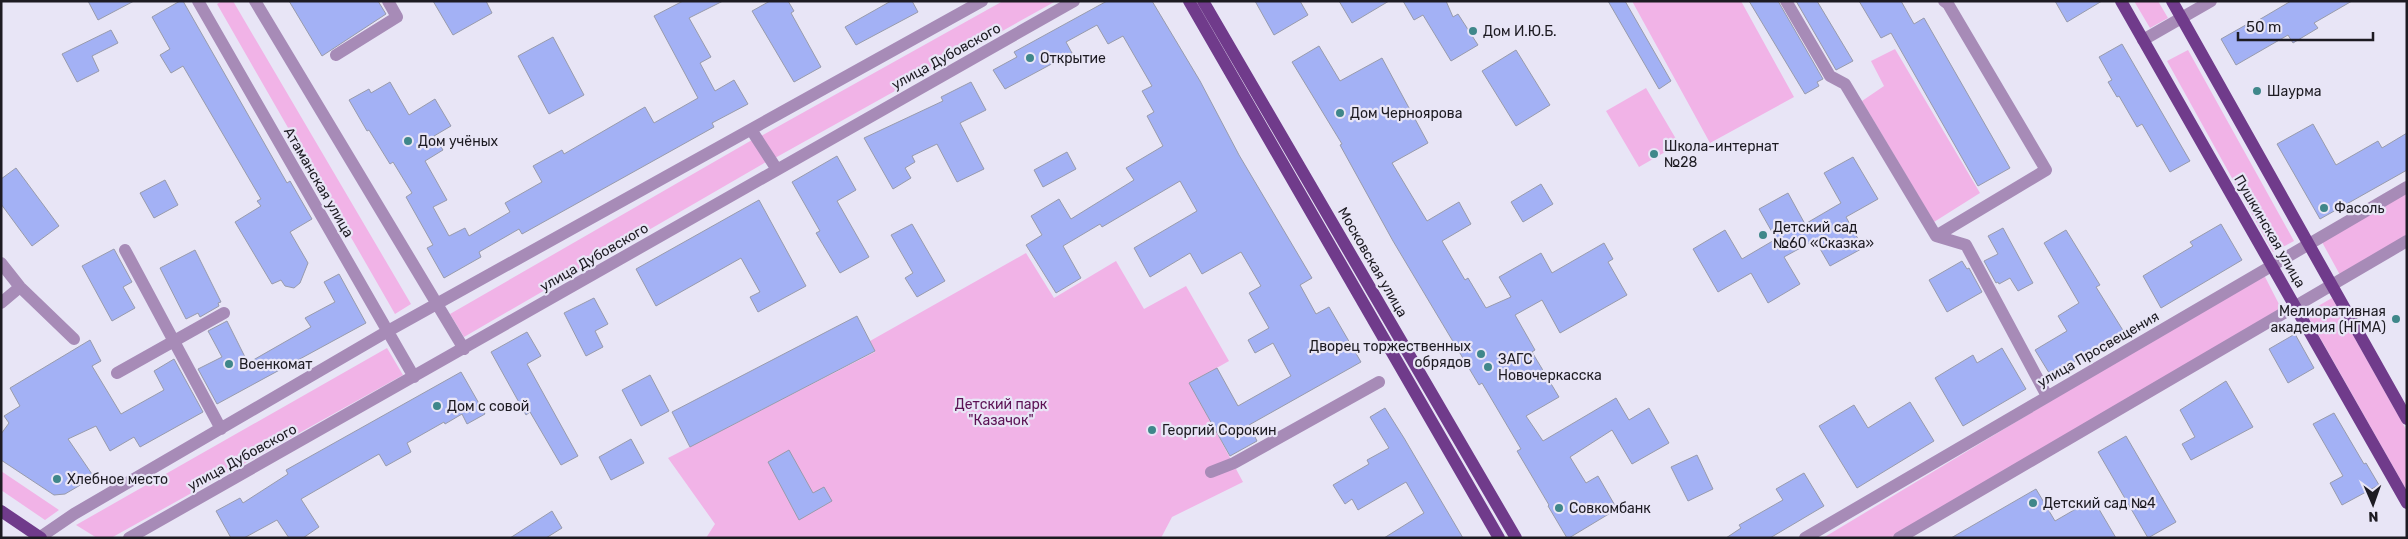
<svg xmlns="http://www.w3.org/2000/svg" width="2408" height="539" font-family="Rubik,sans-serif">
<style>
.green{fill:#f1b3e7}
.building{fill:#a3b1f5;stroke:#989bac}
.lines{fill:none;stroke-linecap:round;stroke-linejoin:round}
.minor{stroke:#a78bb7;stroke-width:12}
.major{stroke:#703b8b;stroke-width:12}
.poi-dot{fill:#3f878a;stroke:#e8e5f6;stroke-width:2}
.labels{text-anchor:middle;stroke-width:4.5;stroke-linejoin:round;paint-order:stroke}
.poi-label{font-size:14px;fill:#1d1b22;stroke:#e8e5f6;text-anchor:start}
.street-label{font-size:14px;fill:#1d1b22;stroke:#e8e5f6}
.park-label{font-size:14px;fill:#5b1254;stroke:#e8e5f6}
</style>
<rect width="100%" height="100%" fill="#e8e5f6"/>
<path class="green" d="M222,1H233L411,304L395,314L217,4Z
M1003,1H1056L775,158L761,136Z
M1632,1H1741L1794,97L1710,143Z
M2134,1H2158L2168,18L2150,28Z
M1895,49L1980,193L1934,222L1862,101L1884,86L1871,61Z
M2188,50L2294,241L2273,252L2167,61Z
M1646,88L1679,144L1639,167L1606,111Z
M752,140L766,162L464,337L450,314Z
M2407,193V237L2340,275L2322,242Z
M1026,253L1054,298L1116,261L1144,309L1186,286L1229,361L1190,383L1243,482L1172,517L1161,538H706L715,524L668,458L875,352L870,341Z
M2263,273L2282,310L1890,538H1823Z
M2332,298L2407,431V491L2306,313Z
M387,348L403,375L111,538H97L76,525Z
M1,471L59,510L45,520L1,490Z"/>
<path class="building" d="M88,1H134L98,20Z
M180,1H183L287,183L290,181L312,219L290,232L308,263L300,283L294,288L285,286L281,280L272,284L235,222L261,206L257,201L261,199L183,66L171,73L160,55L170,49L152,17Z
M289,1H378L386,14L322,56Z
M433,1H486L492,13L453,35Z
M683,1H723L689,18L711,57L700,63L715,91L734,80L748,104L712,123L714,127L522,234L519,229L479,252L481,257L444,278L427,248L433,245L406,197L412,193L393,162L390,164L369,130L367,131L349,100L369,89L371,93L390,82L409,115L435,99L451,126L434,136L443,150L425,161L447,200L433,207L449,236L465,228L469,236L510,212L505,203L542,182L533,166L562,150L564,154L645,107L654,123L698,98L654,16Z
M770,1H788L794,11L791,13L821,67L794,82L752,11Z
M891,1H912L918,12L856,45L845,27Z
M1107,1H1152L1200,81L1239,155L1312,278L1300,285L1316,314L1329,307L1361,362L1249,425L1257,441L1230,456L1189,383L1217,368L1238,406L1291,376L1273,343L1255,353L1248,340L1269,328L1249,293L1261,286L1241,252L1202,274L1190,253L1150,277L1134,248L1197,211L1180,181L1102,227L1100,224L1063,246L1081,278L1056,293L1026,245L1042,235L1031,216L1059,199L1071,219L1134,180L1126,168L1163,146L1147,116L1154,112L1142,91L1152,86L1123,36L1108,44L1097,25L1066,42L1072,53L1005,89L993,70L1017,57L1014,52Z
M1255,1H1300L1308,15L1274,35Z
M1339,1H1389L1352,23Z
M1403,1H1446L1453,17L1458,14L1478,45L1451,61L1423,15L1414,20Z
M1608,1H1625L1671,81L1659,89Z
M1749,1H1778L1823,79L1817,82L1819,86L1805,94Z
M1796,1H1817L1853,61L1836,70Z
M1859,1H1901L1914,24L1924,18L2010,168L1978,186L1891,33L1881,38Z
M2055,1H2102L2067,22Z
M2291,1H2352L2314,23L2318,28L2293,43L2288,35L2236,65L2221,39L2251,22L2252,24Z
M111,30L118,43L92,56L99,71L77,82L62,54Z
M553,37L584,95L549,114L518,56Z
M2122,44L2190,161L2170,172L2142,124L2137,127L2119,96L2117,97L2108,82L2112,80L2099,57Z
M1319,46L1340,81L1382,58L1428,143L1392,163L1427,221L1459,202L1471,224L1442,241L1465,280L1468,278L1486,308L1511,297L1499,277L1541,253L1552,273L1604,243L1613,259L1608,262L1627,295L1560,333L1542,300L1515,315L1535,350L1532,352L1559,397L1526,416L1543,441L1616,398L1629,420L1649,408L1669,443L1632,464L1612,430L1570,457L1586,483L1598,476L1617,509L1569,538H1567L1548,506L1549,505L1517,451L1521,449L1482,383L1479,385L1393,241L1340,145L1342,144L1292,62Z
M1516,50L1550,105L1516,126L1482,71Z
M971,82L986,110L960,123L984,169L957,182L937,144L912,156L915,162L905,168L911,178L893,189L864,138L943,101L941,97Z
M2313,124L2336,165L2378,141L2382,148L2407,133V170L2320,219L2277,144Z
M1067,152L1076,169L1043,187L1034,170Z
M837,156L856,190L837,201L869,257L840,273L816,233L820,231L792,182Z
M1853,157L1878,199L1846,217L1863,248L1830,266L1815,240L1784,257L1800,284L1768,303L1751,273L1718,292L1693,249L1725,230L1742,259L1776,239L1759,209L1788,193L1805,224L1841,203L1824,173Z
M16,168L59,226L32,246L1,204V179Z
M165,180L178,205L154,218L140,193Z
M1541,184L1553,204L1523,222L1511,202Z
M759,200L806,286L758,312L750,297L760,292L741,258L656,306L636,269Z
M912,224L945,281L917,297L905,278L913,273L891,235Z
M2221,224L2242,260L2161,308L2143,276L2193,246L2190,242Z
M2003,228L2033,283L2018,291L2010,278L1999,284L1998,282L1996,283L1984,261L1998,254L1988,236Z
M2066,230L2100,285L2096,287L2124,332L2051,376L2035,350L2067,331L2058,316L2079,303L2044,243Z
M114,249L132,282L123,287L135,308L112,321L82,266Z
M195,250L221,302L218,303L219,306L200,317L198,313L186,319L160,268Z
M1962,261L1967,269L1969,268L1982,292L1947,312L1929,280Z
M339,274L366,323L217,404L198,369L222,357L208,331L227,321L248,363L311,327L305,318L335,302L324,282Z
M594,298L608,324L595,331L603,347L586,356L564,313Z
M857,316L875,351L690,447L672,412Z
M527,332L541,356L527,364L578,456L561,465L530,412L526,415L491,352Z
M2295,334L2314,368L2288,383L2269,349Z
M90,340L101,361L92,366L121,414L164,390L154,371L174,359L203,412L140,447L134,437L110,451L96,426L68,439L94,477L65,494L54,495L1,460V434L9,423L4,416L20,406L10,388Z
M2002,348L2026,389L1963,426L1935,378L1973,355L1977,363Z
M461,372L485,414L467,424L462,414L445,424L444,422L407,443L411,452L386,466L379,454L301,499L319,527L303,538H289L277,520L244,538H231L216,511L240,498L243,503L288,474L286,470Z
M650,375L669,411L641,426L622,390Z
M2226,381L2253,427L2191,460L2182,444L2195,437L2180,410Z
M1910,402L1934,441L1857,488L1819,426L1854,405L1868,428Z
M1385,408L1404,438L1463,538H1384L1424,513L1406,482L1358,510L1352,499L1345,504L1333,485L1369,464L1367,460L1389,448L1370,417Z
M2334,413L2364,464L2366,463L2379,485L2342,505L2330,483L2343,476L2313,424Z
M2126,436L2176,522L2148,538L2098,452Z
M631,439L644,463L611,480L599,457Z
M789,450L813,493L824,487L832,501L799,520L768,462Z
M1697,455L1713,489L1688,501L1671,467Z
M1804,473L1824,506L1770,538H1726L1741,528L1739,525L1783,500L1776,489Z
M2036,489L2055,521L2093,499L2116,538H1951Z
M552,511L562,528L546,538H510Z"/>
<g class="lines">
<path class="minor" d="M198,1L414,377
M255,1L464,349
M1786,1L1830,76L1845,84L1936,236L1966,245L2047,396
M2143,40L2211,1
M336,55L397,17L388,1
M752,131L776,168
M1936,236L2046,170L1948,4L1944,1
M125,250L221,429
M1,263L20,287L74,339
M1,303L20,287
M117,373L224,313
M1211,472L1234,463L1379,382
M39,538L74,514L388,331L982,1
M129,538C445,360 758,179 1074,1
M1805,538L2407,187
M1899,538L2407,241"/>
<path class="major" d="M1189,1L1499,538
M1203,1L1516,538
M2121,1L2407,503
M2172,1L2407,419
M1,511L41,538"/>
</g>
<g class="poi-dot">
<circle cx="1473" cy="31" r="5"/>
<circle cx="1030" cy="58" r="5"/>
<circle cx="2257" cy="91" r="5"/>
<circle cx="1340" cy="113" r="5"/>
<circle cx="408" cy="141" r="5"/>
<circle cx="1654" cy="154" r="5"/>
<circle cx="2324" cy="208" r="5"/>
<circle cx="1763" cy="235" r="5"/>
<circle cx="2396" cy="319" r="5"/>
<circle cx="1481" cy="354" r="5"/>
<circle cx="229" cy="364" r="5"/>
<circle cx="1488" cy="367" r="5"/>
<circle cx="437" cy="406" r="5"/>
<circle cx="1152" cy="430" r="5"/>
<circle cx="57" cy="479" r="5"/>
<circle cx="2033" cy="503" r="5"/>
<circle cx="1559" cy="508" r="5"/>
</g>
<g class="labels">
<g class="poi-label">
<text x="1483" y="36">Дом И.Ю.Б.</text>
<text x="1040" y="63">Открытие</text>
<text x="2267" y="96">Шаурма</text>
<text x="1350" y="118">Дом Черноярова</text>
<text x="418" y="146">Дом учёных</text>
<text x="1664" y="151">Школа-интернат<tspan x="1664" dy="16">№28</tspan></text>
<text x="2334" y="213">Фасоль</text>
<text x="1773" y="232">Детский сад<tspan x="1773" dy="16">№60 «Сказка»</tspan></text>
<text x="2386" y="316" text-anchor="end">Мелиоративная<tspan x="2386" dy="16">академия (НГМА)</tspan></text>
<text x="1471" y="351" text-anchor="end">Дворец торжественных<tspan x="1471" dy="16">обрядов</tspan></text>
<text x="1498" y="364">ЗАГС<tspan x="1498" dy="16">Новочеркасска</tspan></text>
<text x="239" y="369">Военкомат</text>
<text x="447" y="411">Дом с совой</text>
<text x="1162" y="435">Георгий Сорокин</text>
<text x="67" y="484">Хлебное место</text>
<text x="2043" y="508">Детский сад №4</text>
<text x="1569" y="513">Совкомбанк</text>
</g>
<g class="street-label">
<text transform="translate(946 56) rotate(-29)" y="5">улица Дубовского</text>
<text transform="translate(319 182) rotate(60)" y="5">Атаманская улица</text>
<text transform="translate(2270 231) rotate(60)" y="5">Пушкинская улица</text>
<text transform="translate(594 257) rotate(-30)" y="5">улица Дубовского</text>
<text transform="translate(1373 262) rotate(60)" y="5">Московская улица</text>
<text transform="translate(2098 349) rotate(-30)" y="5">улица Просвещения</text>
<text transform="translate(242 457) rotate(-29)" y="5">улица Дубовского</text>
</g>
<g class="park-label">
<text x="1001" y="409">Детский парк<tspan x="1001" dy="16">"Казачок"</tspan></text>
</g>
</g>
<rect width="2408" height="539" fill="none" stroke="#1d1b22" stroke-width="5"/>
<g transform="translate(2373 504) rotate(178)" stroke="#e8e5f6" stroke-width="4" paint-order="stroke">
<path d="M0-4L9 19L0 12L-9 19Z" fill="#1d1b22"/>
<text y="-8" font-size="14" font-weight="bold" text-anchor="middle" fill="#1d1b22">N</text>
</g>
<path d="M2238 32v8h135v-8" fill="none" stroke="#1d1b22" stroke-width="2.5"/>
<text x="2246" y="32" font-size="15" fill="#1d1b22" stroke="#e8e5f6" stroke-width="4" paint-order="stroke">50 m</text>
</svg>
